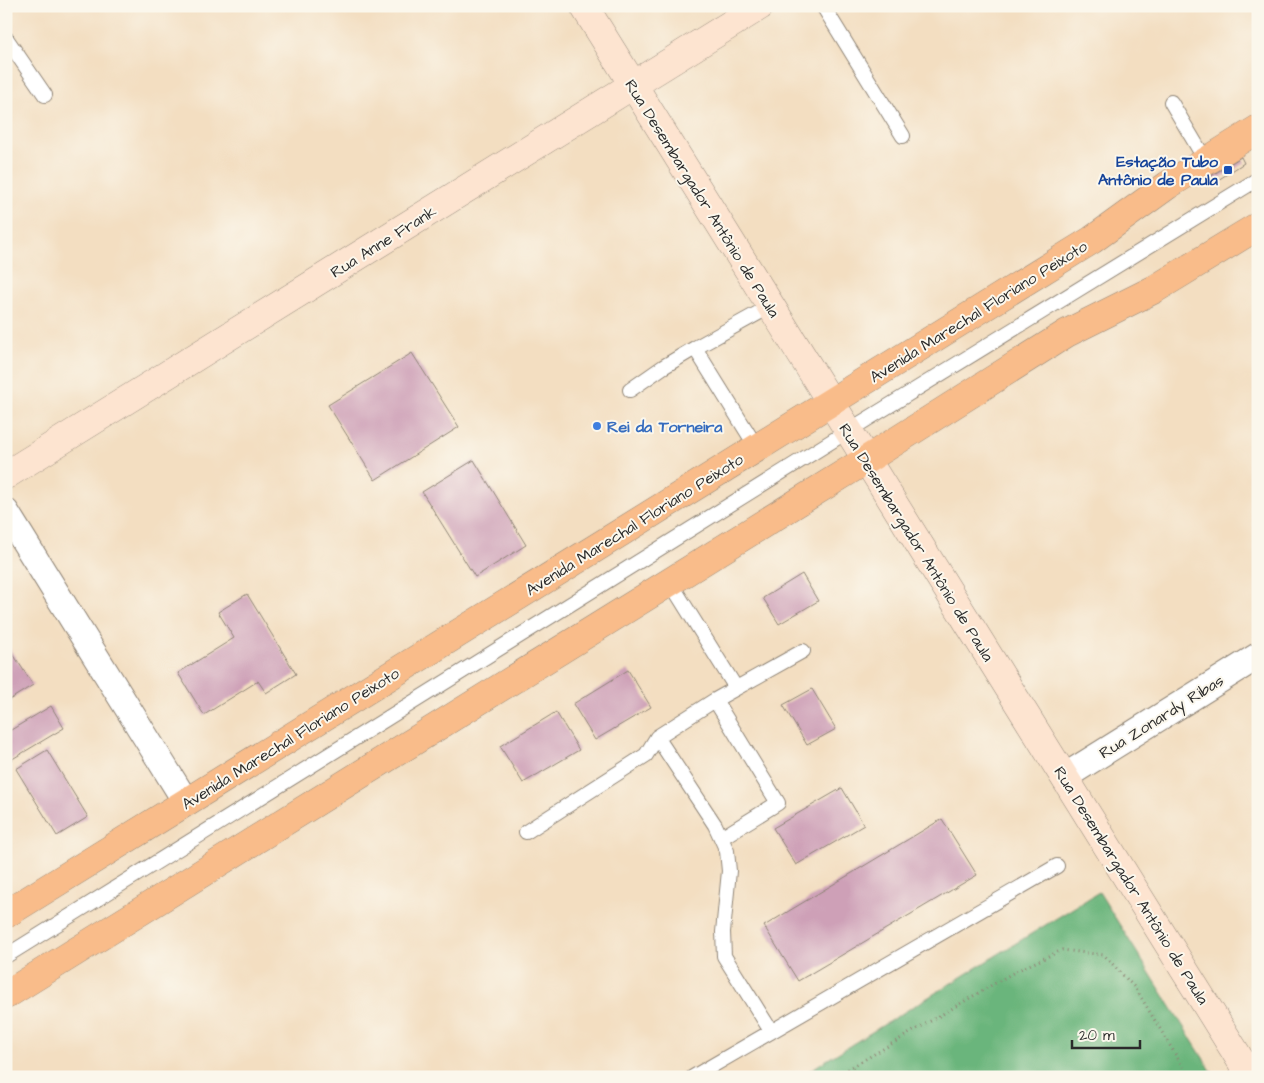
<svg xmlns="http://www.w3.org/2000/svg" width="1264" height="1083" font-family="'Architects Daughter',sans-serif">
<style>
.forest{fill:#6bb57c;stroke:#4b7054}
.building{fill:#cea0b7}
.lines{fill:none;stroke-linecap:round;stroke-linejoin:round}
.lane-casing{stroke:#8f8476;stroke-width:16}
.street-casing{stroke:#8f8476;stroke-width:28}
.secondary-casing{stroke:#8f8476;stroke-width:29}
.primary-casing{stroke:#8f8476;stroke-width:29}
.path{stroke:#8f8476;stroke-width:3;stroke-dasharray:1 4;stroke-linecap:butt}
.lane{stroke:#fff;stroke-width:14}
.street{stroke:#fff;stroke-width:26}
.secondary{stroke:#fde4d0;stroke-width:28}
.primary{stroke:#f9bc8a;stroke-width:28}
.transit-dot{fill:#1a4fb4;stroke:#fbf7ec;stroke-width:2}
.shop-dot{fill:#3f7fe0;stroke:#fbf7ec;stroke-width:2}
.labels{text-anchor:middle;stroke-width:4;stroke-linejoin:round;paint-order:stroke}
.transit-label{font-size:16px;font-weight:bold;fill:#164399;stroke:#fbf7ec;text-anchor:end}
.street-label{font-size:16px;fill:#2b2b2b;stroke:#fbf7ec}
.shop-label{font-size:16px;font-weight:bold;fill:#366cbe;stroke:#fbf7ec;text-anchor:start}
</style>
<rect width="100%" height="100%" fill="#fbf7ec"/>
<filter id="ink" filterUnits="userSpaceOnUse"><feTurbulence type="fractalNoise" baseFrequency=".02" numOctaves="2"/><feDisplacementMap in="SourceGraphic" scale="10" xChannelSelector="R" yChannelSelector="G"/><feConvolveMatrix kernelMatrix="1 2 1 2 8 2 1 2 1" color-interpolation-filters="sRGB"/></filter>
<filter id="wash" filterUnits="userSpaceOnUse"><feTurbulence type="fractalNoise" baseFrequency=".0096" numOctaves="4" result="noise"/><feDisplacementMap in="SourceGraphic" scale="20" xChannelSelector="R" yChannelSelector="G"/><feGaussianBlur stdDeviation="1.12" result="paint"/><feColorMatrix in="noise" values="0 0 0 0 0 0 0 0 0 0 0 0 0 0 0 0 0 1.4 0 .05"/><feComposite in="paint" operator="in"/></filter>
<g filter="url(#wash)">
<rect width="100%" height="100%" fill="#f3dec1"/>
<path class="forest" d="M1099,892L1215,1077H799Z"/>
<g id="blocks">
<path class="building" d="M1241,157L1244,163L1215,182L1211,176Z
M412,353L459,427L375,480L328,405Z
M474,460L526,545L475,577L422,492Z
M802,574L818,601L779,624L763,598Z
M247,594L296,674L266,693L258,681L204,715L178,673L234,638L218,612Z
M6,643L33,685L6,702Z
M628,670L651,707L595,740L573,704Z
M812,689L836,729L807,745L783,705Z
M51,706L64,728L9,761L6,756V733Z
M556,712L579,750L523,783L500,746Z
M47,750L88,817L57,836L16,769Z
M842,788L864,825L796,865L773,828Z
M942,819L977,875L798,981L764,926Z"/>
</g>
</g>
<g filter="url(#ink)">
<use href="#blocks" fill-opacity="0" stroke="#8f8476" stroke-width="1"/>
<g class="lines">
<g class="lane-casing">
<path id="lane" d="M823,6L903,136
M6,38L45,95
M1171,102L1206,161
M630,390L663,367L695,348
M757,448L695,348L771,306
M670,582L736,688
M715,700L778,803L721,838
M657,737L715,825L727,851L729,871L723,932L724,956L771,1031
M526,832L646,755L657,737L715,700L803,651
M6,956L848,431L1258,179
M693,1077L1057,866"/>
</g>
<g class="street-casing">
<path id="street" d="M6,512L186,802
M1064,777L1258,656"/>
</g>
<g class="secondary-casing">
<path id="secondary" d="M584,6L1251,1077
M6,475L760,6"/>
</g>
<g class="primary-casing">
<path id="primary" d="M6,914L1092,240L1168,185L1258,129
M6,995L866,460L1067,333L1155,289L1258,226"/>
</g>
<path class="path" d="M835,1077L1016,971L1062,950L1104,955L1136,989L1189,1077"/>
<use href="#lane" class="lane"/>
<use href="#street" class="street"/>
<use href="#secondary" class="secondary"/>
<use href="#primary" class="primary"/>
</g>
</g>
<rect class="transit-dot" x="1223" y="165" width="10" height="10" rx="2.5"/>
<circle class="shop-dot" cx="597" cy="426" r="5"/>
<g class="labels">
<g class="transit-label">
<text x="1218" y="167">Estação Tubo<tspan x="1218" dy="18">Antônio de Paula</tspan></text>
</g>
<g class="street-label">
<text transform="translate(703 198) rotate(58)" y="6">Rua Desembargador Antônio de Paula</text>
<text transform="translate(383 241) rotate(-32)" y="6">Rua Anne Frank</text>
<text transform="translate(978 311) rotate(-32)" y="6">Avenida Marechal Floriano Peixoto</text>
<text transform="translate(634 524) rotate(-32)" y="6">Avenida Marechal Floriano Peixoto</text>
<text transform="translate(917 542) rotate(58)" y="6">Rua Desembargador Antônio de Paula</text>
<text transform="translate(1161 716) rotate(-32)" y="6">Rua Zonardy Ribas</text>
<text transform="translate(290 738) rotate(-32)" y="6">Avenida Marechal Floriano Peixoto</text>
<text transform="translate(1132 885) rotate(58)" y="6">Rua Desembargador Antônio de Paula</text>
</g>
<g class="shop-label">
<text x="607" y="432">Rei da Torneira</text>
</g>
</g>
<rect width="1264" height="1083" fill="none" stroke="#fbf7ec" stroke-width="25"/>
<path d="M1072 1040v8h68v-8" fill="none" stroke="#2b2b2b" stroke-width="2.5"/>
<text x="1079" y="1040" font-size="15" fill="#2b2b2b" stroke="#fbf7ec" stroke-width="4" paint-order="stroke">20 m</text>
</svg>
